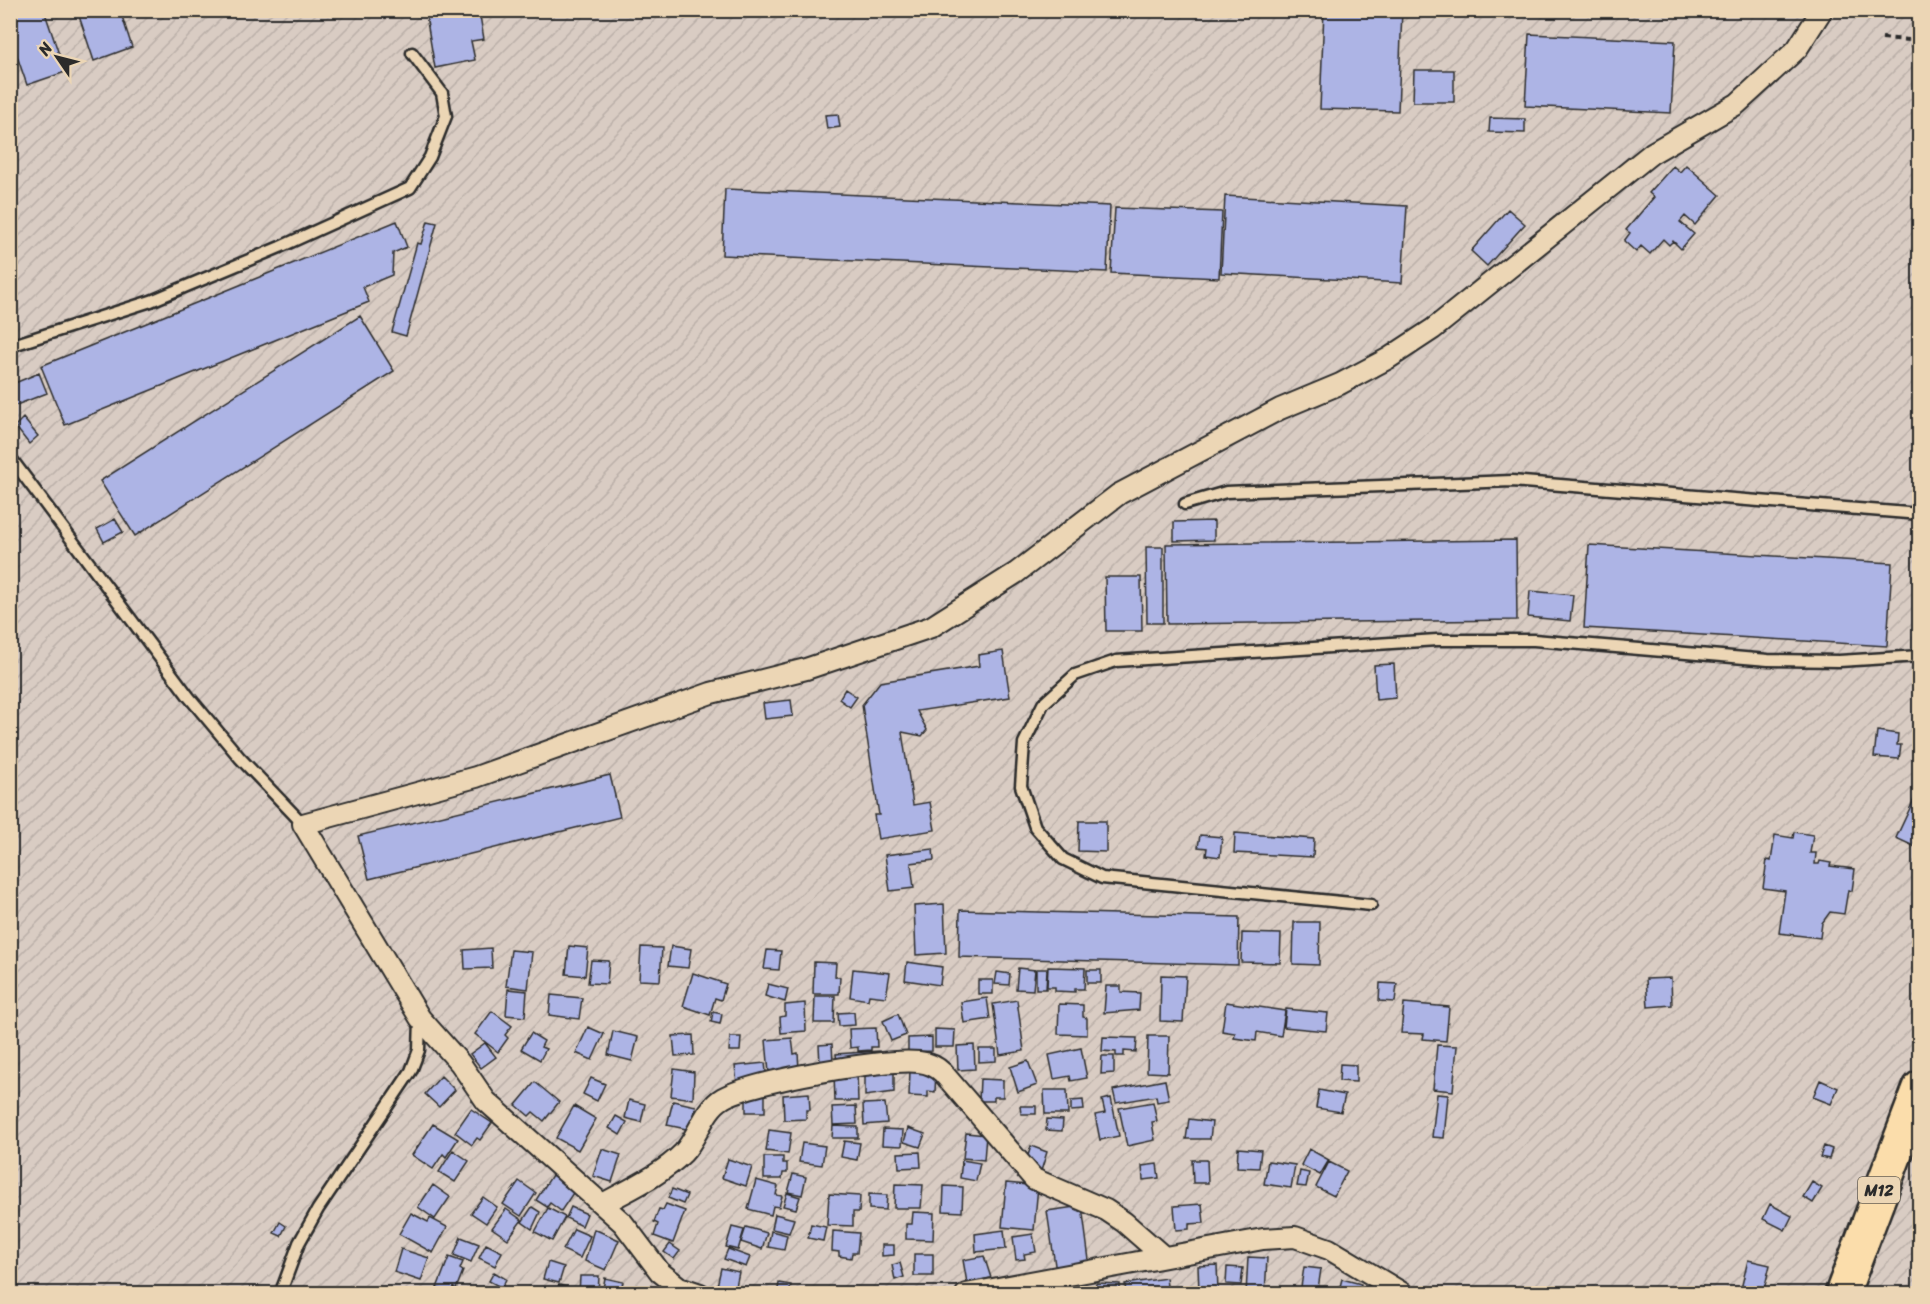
<svg xmlns="http://www.w3.org/2000/svg" width="1930" height="1304" font-family="Sriracha,sans-serif">
<style>
.industrial{fill:url(#industrial-furrows)}
.building{fill:#adb4e5;stroke:#2b2b2b;stroke-width:1.5}
.lines{fill:none;stroke-linecap:round;stroke-linejoin:round}
.lane-casing{stroke:#2b2b2b;stroke-width:15}
.street-casing{stroke:#2b2b2b;stroke-width:24}
.highway-casing{stroke:#2b2b2b;stroke-width:38}
.path{stroke:#2b2b2b;stroke-width:4;stroke-dasharray:6 4.5;stroke-linecap:butt}
.lane{stroke:#ecd6b5;stroke-width:10}
.street{stroke:#ecd6b5;stroke-width:20}
.highway{stroke:#fbddab;stroke-width:33}
.labels{text-anchor:middle;stroke-width:6;stroke-linejoin:round;paint-order:stroke}
.shield{fill:#ecd6b5;stroke:#655e54;stroke-width:1.5}
.shield-label{font-size:16px;font-weight:bold;fill:#2b2b2b}
</style>
<defs>
<pattern id="industrial-furrows" width="10" height="10" patternUnits="userSpaceOnUse" patternTransform="scale(1.5)"><rect width="10" height="10" fill="#d9ccc3"/><path d="M-1 1l2-2M0 10L10 0M9 11l2-2" fill="none" stroke="#baafa8"/></pattern>
</defs>
<rect width="100%" height="100%" fill="#ecd6b5"/>
<filter id="ink" filterUnits="userSpaceOnUse"><feTurbulence type="fractalNoise" baseFrequency=".0167" numOctaves="2"/><feDisplacementMap in="SourceGraphic" scale="12" xChannelSelector="R" yChannelSelector="G"/><feConvolveMatrix kernelMatrix="1 2 1 2 8 2 1 2 1" color-interpolation-filters="sRGB"/></filter>
<g filter="url(#ink)">
<path class="industrial" d="M10,11H1919V1293H11Z"/>
<path class="building" d="M10,10H44L65,72L27,85L10,36Z
M77,10H120L132,47L94,61Z
M425,10H479L484,39L471,41L475,60L435,68Z
M1324,10H1402L1398,111L1320,109Z
M1529,34L1675,41L1671,113L1525,106Z
M1414,70H1454V102H1413Z
M838,114L840,127L827,129L825,115Z
M1490,118L1525,119V133L1489,132Z
M1686,165L1720,195L1695,225L1685,216L1680,222L1694,234L1681,249L1673,241L1669,245L1663,239L1650,254L1641,246L1636,252L1624,241L1630,233L1626,230L1654,197L1649,193L1673,166L1680,172Z
M725,189L1110,206L1107,272L722,255Z
M1225,196L1407,206L1402,283L1221,273Z
M1115,208L1222,212L1219,278L1111,273Z
M1508,209L1525,224L1487,266L1471,251Z
M397,221L407,247L393,253L392,275L363,287L369,302L65,425L41,366Z
M428,221L437,223L406,336L392,332L417,243L421,244Z
M360,316L394,371L135,536L100,481Z
M39,373L47,393L14,406L10,385Z
M23,418L38,436L29,444L15,426Z
M115,519L123,532L104,542L97,529Z
M1214,521V540L1174,541V522Z
M1516,540L1517,620L1167,624L1166,544Z
M1589,545L1892,563L1887,646L1584,628Z
M1146,547H1163V623H1147Z
M1105,577H1141L1142,631H1106Z
M1530,591L1573,595L1570,621L1528,617Z
M1003,651L1010,697L917,711L927,730L922,736L902,732L913,805L930,802L935,830L878,839L874,815H879L862,705L880,682L979,666L978,655Z
M1394,664L1396,698L1376,700L1374,665Z
M845,689L857,697L850,707L839,699Z
M791,700L793,716L765,719L763,703Z
M1877,731L1898,734L1897,745H1901L1899,759L1874,757Z
M610,775L620,817L369,879L358,836Z
M1918,791L1920,792V849L1896,838Z
M1079,821H1106V852L1078,851Z
M1794,832L1813,835L1810,853H1816L1815,864H1819L1820,861L1831,863L1830,866L1855,869L1852,891L1848,890L1844,914L1830,912L1822,923L1820,938L1779,933L1785,891L1763,888L1767,860L1771,861L1775,835L1793,838Z
M1235,833L1314,839L1313,857L1234,853Z
M1200,835L1222,837L1220,857L1206,855L1207,848L1198,847Z
M933,849L934,860L911,863L914,888L890,891L885,855Z
M944,904L946,953L916,955L914,906Z
M960,910L1239,917L1238,965L959,957Z
M1294,922H1320L1319,965L1293,964Z
M1242,933L1281,934L1280,963L1241,962Z
M569,946L588,948L585,976L566,974Z
M671,946L691,949L688,968L668,966Z
M641,947L662,948L660,981L639,980Z
M491,948L492,968L465,969L464,950Z
M511,950L532,952L528,989L506,986Z
M767,950L781,951L779,970L764,969Z
M591,960L609,961L607,984L588,983Z
M814,962L836,963L835,977H840L839,994H813Z
M907,962L942,967L940,985L905,980Z
M1048,967L1085,968L1084,989H1075V992L1055,991V987H1047Z
M1018,968L1035,970L1033,990L1016,989Z
M853,969L890,973L886,997L869,995L868,1000L850,997Z
M1036,969H1047L1046,989H1036Z
M1087,970H1101V983H1087Z
M997,972L1010,974L1009,985L995,984Z
M693,973L726,984L721,1000L715,998L710,1015L683,1006Z
M1161,975L1186,976L1183,1022L1160,1021Z
M1671,978L1672,1005L1648,1007L1646,979Z
M978,980H993V994H978Z
M1380,983L1397,984L1395,1002L1379,1001Z
M768,984L788,989L785,1002L765,996Z
M1106,986H1121V992L1140,993L1139,1010L1104,1013Z
M508,989L527,991L525,1017L506,1015Z
M551,995L582,998L579,1019L549,1015Z
M815,996H835L834,1023H814Z
M987,998L990,1019L964,1023L961,1002Z
M1017,1000L1024,1051L1000,1055L993,1004Z
M1226,1002L1285,1011L1281,1036L1257,1032L1256,1041L1234,1038L1235,1033L1222,1031Z
M805,1003L806,1031L781,1033L780,1017L785,1016V1005Z
M1404,1003L1449,1007L1446,1041L1423,1039L1424,1034L1401,1033Z
M1059,1004L1083,1005V1017L1087,1018V1035L1058,1034Z
M1286,1009L1328,1013L1326,1031L1284,1027Z
M492,1011L512,1026L505,1035L508,1038L498,1052L475,1034Z
M713,1012L722,1014L720,1024L711,1022Z
M854,1012L855,1025L839,1026L838,1013Z
M898,1014L906,1035L891,1041L883,1021Z
M588,1027L604,1034L592,1060L576,1053Z
M876,1028L877,1047H871V1050L858,1051V1047L850,1048L849,1029Z
M935,1029L955,1030L954,1047H935Z
M613,1031L638,1037L632,1061L608,1055Z
M531,1033L544,1041L541,1047L546,1049L540,1060L521,1049Z
M693,1035L694,1055L675,1056L673,1036Z
M1148,1036H1169L1168,1073L1147,1072Z
M730,1037H741L740,1051H729Z
M932,1037V1051L908,1052V1038Z
M1103,1037L1137,1038L1136,1052L1124,1051V1056H1116V1052L1102,1051Z
M792,1038L794,1054L798,1053L799,1070L769,1073L766,1040Z
M485,1043L496,1057L481,1068L470,1054Z
M832,1044L833,1063L820,1064L819,1045Z
M974,1045L975,1069L958,1070L957,1046Z
M1437,1045L1457,1046L1453,1091L1433,1089Z
M1081,1048L1087,1078L1071,1081L1070,1076L1054,1079L1049,1055Z
M979,1049H996V1061L979,1062Z
M879,1051V1061L837,1063L836,1054Z
M1102,1056H1114V1073L1101,1074Z
M1028,1061L1037,1085L1018,1092L1010,1067Z
M765,1063L767,1080L737,1083L735,1066Z
M1340,1064L1356,1065V1082L1339,1081Z
M674,1069L694,1072L693,1099L671,1096Z
M894,1069V1092L865,1096V1070Z
M910,1070L936,1071L935,1092L928,1091V1097L909,1096Z
M857,1072L858,1101H835L834,1074Z
M441,1076L455,1090L439,1107L425,1094Z
M591,1078L605,1084L597,1101L583,1094Z
M980,1079L1003,1080V1097H994V1101H979Z
M1165,1080L1169,1100L1157,1102L1156,1096L1116,1103L1113,1090Z
M1820,1080L1838,1088L1831,1104L1813,1097Z
M535,1082L559,1102L544,1121L533,1112L529,1116L516,1105Z
M1044,1090H1067L1068,1114H1045Z
M1319,1090L1345,1095L1341,1112L1316,1108Z
M746,1093H765V1112H746Z
M809,1093L810,1110H806V1119L784,1120L783,1095Z
M1437,1094L1448,1095L1444,1138L1432,1137Z
M1111,1098L1119,1136L1100,1140L1095,1115L1105,1113L1102,1100Z
M629,1100L645,1104L641,1122L625,1118Z
M1083,1100L1084,1110L1071,1111V1101Z
M673,1101L696,1106L691,1130L667,1125Z
M1153,1102L1157,1121L1152,1122L1155,1140L1127,1146L1119,1108Z
M885,1103L887,1123L864,1125L863,1104Z
M574,1106L596,1119L578,1150L556,1138Z
M856,1106L857,1124L833,1125L832,1107Z
M1020,1106H1036V1114H1021Z
M471,1109L492,1123L480,1140L477,1138L472,1145L455,1132Z
M616,1116L627,1122L620,1135L609,1128Z
M1047,1119L1063,1120L1062,1131L1046,1130Z
M1189,1119L1212,1122L1210,1139H1186Z
M433,1124L458,1139L446,1157L443,1154L433,1169L412,1155Z
M833,1126L858,1127V1138H832Z
M908,1128L925,1134L920,1147L904,1142Z
M883,1129L903,1130L902,1146L882,1145Z
M769,1130L791,1133L788,1154L766,1151Z
M966,1133L986,1135L984,1160L963,1158Z
M844,1141L860,1143L857,1160L841,1157Z
M802,1143L825,1146L822,1165L799,1162Z
M1031,1146L1047,1152L1041,1171L1025,1165Z
M1824,1146L1832,1149L1829,1159L1820,1157Z
M1238,1148L1261,1150L1259,1168L1237,1167Z
M602,1149L621,1155L612,1182L593,1176Z
M1309,1149L1329,1160L1320,1175L1301,1165Z
M453,1150L469,1161L455,1182L439,1172Z
M920,1152L921,1167L899,1168L898,1153Z
M764,1157H783V1163H787V1173H783L782,1179H764Z
M728,1159L752,1167L746,1186L722,1178Z
M962,1160L980,1163L976,1181L960,1178Z
M1192,1160H1207L1208,1183H1193Z
M1268,1161L1295,1165L1291,1188L1264,1184Z
M1329,1162L1347,1171L1334,1196L1316,1187Z
M1157,1164L1159,1178L1143,1180L1142,1166Z
M1300,1171L1309,1173L1306,1187L1297,1186Z
M793,1174L806,1177L802,1195L788,1192Z
M552,1175L575,1190L561,1211L550,1203L547,1207L536,1200Z
M756,1180L778,1186L776,1195L782,1196L779,1207L773,1206L771,1215L748,1209Z
M519,1181L536,1193L521,1216L503,1204Z
M1812,1182L1822,1188L1813,1203L1803,1197Z
M1006,1183L1038,1186L1034,1230L1002,1227Z
M895,1184L923,1185L921,1208H894Z
M433,1185L450,1197L435,1219L418,1207Z
M944,1186L963,1187L962,1212L943,1211Z
M672,1189L687,1195L683,1204L668,1198Z
M787,1193L800,1197L796,1209L783,1206Z
M829,1194L860,1196L859,1212H853V1226L827,1225Z
M869,1194L887,1195L886,1210L869,1209Z
M483,1197L497,1207L486,1223L471,1213Z
M666,1204L685,1211L673,1243L654,1236L658,1224L654,1222L659,1209L663,1210Z
M1202,1204L1204,1223L1189,1224V1229L1176,1230L1174,1206Z
M1770,1204L1792,1216L1785,1230L1763,1219Z
M1082,1206L1090,1268L1056,1272L1047,1211Z
M532,1207L540,1212L532,1229L522,1222Z
M571,1207L587,1214L582,1226L566,1218Z
M548,1208L565,1217L552,1241L535,1232Z
M506,1209L522,1220L508,1239L492,1228Z
M913,1212L934,1213L933,1240L906,1239V1224H912Z
M411,1213L428,1222L430,1218L447,1227L433,1253L399,1234Z
M775,1214L794,1219L789,1233L772,1229Z
M280,1222L286,1226L281,1236L274,1233Z
M811,1224L826,1227L823,1241L808,1238Z
M732,1227L744,1230L738,1250L726,1247Z
M746,1227L767,1233L762,1249L741,1242Z
M574,1229L590,1236L580,1258L563,1250Z
M594,1229L619,1240L606,1270L585,1261Z
M1004,1230L1006,1249L976,1252L975,1234Z
M771,1231L787,1235L784,1250L768,1247Z
M833,1231L859,1233L857,1253H852L851,1258L839,1256V1252L832,1251Z
M1033,1234L1036,1252L1024,1254L1025,1259L1016,1260L1013,1237Z
M461,1237L479,1244L471,1262L454,1255Z
M486,1244L502,1252L495,1266L479,1258Z
M670,1244L680,1251L674,1259L664,1252Z
M882,1245H894V1255L882,1256Z
M401,1249L429,1258L421,1281L394,1272Z
M728,1249L750,1257L746,1267L724,1259Z
M914,1254H933V1276H914Z
M984,1256L991,1278L967,1283L963,1260Z
M449,1257L463,1262L460,1269L463,1271L456,1289L453,1287L451,1293L437,1288Z
M1248,1257L1267,1258L1265,1294H1246Z
M1748,1260L1770,1265L1763,1294L1741,1289Z
M548,1262L564,1267L559,1283L543,1279Z
M900,1263L904,1277L895,1280L892,1265Z
M1217,1265L1218,1290L1199,1291L1198,1266Z
M1227,1267L1243,1268L1241,1285L1226,1284Z
M1304,1267L1321,1269L1318,1289L1301,1287Z
M721,1268L739,1272L735,1291L717,1286Z
M494,1272L506,1279L502,1288L489,1281Z
M580,1276H599L598,1294H579Z
M605,1278L623,1282L621,1288L627,1289L626,1294H602Z
M1166,1278L1168,1294H1126L1125,1284Z
M1342,1279L1361,1284L1359,1294H1338Z
M779,1283L791,1285L789,1294H777Z
M1096,1283L1120,1284V1294H1095Z
M559,1285L578,1291L577,1294H556Z"/>
<g class="lines">
<g class="lane-casing">
<path id="lane" d="M10,346L151,301L280,247L410,188L430,157L446,116L442,93L412,53
M10,457L189,697L240,758L303,824
M1185,504L1226,492L1512,481L1920,514
M1371,905L1102,878L1063,859L1035,827L1021,786L1024,743L1043,704L1075,675L1116,661L1437,640H1534L1768,660L1839,661L1920,656
M282,1289L299,1243L318,1209L411,1071L419,1050L420,1019"/>
</g>
<g class="street-casing">
<path id="street" d="M603,1204C630,1189 661,1175 683,1153C698,1137 704,1109 723,1098C753,1081 884,1058 919,1062C929,1063 936,1066 943,1073L1034,1179L1106,1210L1124,1222L1164,1257
M700,1294L679,1287L660,1272L623,1223L486,1101L460,1063L420,1018L303,824L476,777L711,693L806,669L931,627L1016,573L1119,494L1280,409L1340,384L1389,358L1433,329L1652,153L1737,104L1797,49L1822,10
M966,1294L1263,1239L1295,1237L1329,1249L1404,1294"/>
</g>
<g class="highway-casing">
<path id="highway" d="M1842,1294L1920,1088"/>
</g>
<path class="path" d="M1882,38L1909,40L1920,57"/>
<use href="#lane" class="lane"/>
<use href="#street" class="street"/>
<use href="#highway" class="highway"/>
</g>
</g>
<g class="labels">
<rect class="shield" x="1858" y="1177" width="42" height="26" rx="4.5"/>
<g class="shield-label">
<text x="1879" y="1196">M12</text>
</g>
</g>
<rect width="1930" height="1304" fill="none" stroke="#ecd6b5" stroke-width="36"/>
<rect x="18" y="18" width="1894" height="1268" fill="none" stroke="#2b2b2b" stroke-width="2" filter="url(#ink)"/>
<g transform="translate(57 57) rotate(305)" stroke="#ecd6b5" stroke-width="4.5" paint-order="stroke">
<path d="M0-4.5L10 22L0 15L-10 22Z" fill="#2b2b2b"/>
<text y="-9" font-size="16" font-weight="bold" text-anchor="middle" fill="#2b2b2b">N</text>
</g>
</svg>
